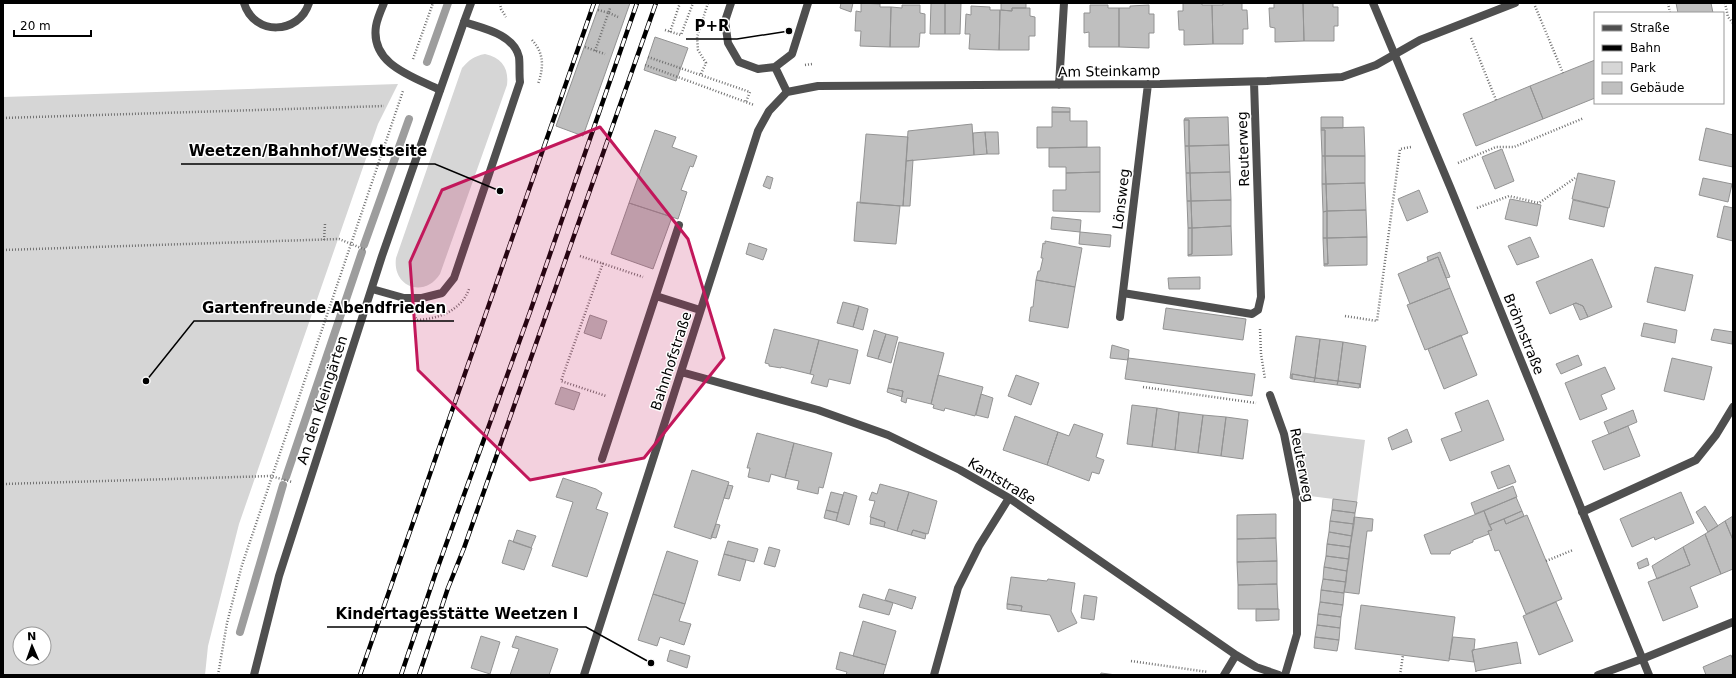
<svg xmlns="http://www.w3.org/2000/svg" width="1736" height="678" font-family="'DejaVu Sans',sans-serif">
<style>
.green{fill:#d6d6d6;fill-rule:evenodd}
.lines{fill:none;stroke-linecap:round;stroke-linejoin:round}
.stream{stroke:#9d9d9d;stroke-width:8}
.building{fill:#bfbfbf;stroke:#939393}
.path{stroke:#717171;stroke-width:2.5;stroke-dasharray:1 2;stroke-linecap:butt}
.lane{stroke:#4f4f4f;stroke-width:8}
.street{stroke:#4f4f4f;stroke-width:8}
.rail-casing{stroke:#000;stroke-width:4.5}
.rail{stroke:#fff;stroke-width:3;stroke-dasharray:9;stroke-linecap:butt}
.marked{fill:#c2185b;fill-opacity:0.2;stroke:#c2185b;stroke-width:3;stroke-linejoin:round}
.labels{text-anchor:middle;stroke-width:3;stroke-linejoin:round;paint-order:stroke}
.street-label{font-size:14px;fill:#000;stroke:#fff}
.leader{fill:none;stroke:#000;stroke-width:1.5}
.callout-dot{fill:#000;stroke:#fff;stroke-width:1.5}
.callout-label{font-size:15px;text-anchor:middle;font-weight:bold;fill:#000;stroke:#fff;stroke-width:3;stroke-linejoin:round;paint-order:stroke}
</style>
<rect width="100%" height="100%" fill="#fff"/>
<path class="green" d="M485,54C502,58 509,68 507,85L440,274C424,299 392,287 396,258L462,68C469,60 474,56 485,54Z
M398,84L378,124L239,524L208,646L205,675H3V97ZM20,634H44V658H20Z
M1290,431L1365,440L1357,502L1302,495L1293,441Z"/>
<g class="lines">
<path class="stream" d="M427,62L448,3
M364,245L409,119
M286,477L362,252
M240,632L283,485"/>
</g>
<path class="building" d="M600,3H630L583,136L556,126Z
M841,3H853L851,12L840,8Z
M861,3L880,4V7H891L890,47L860,46L861,31H855L856,11L861,12Z
M931,3H945V34H930Z
M945,3H961L960,34H945Z
M1001,3H1026V8H1012V11L1001,10Z
M1183,3H1202V5H1212L1213,44L1184,45V30H1179L1178,11H1183Z
M1223,3H1242V10H1247L1248,29H1243V44H1213L1212,5H1223Z
M1274,3H1303L1304,41L1275,42V28L1270,27L1269,8H1274Z
M1303,3H1333V7H1338V26H1334V41H1304Z
M1676,3H1711L1713,13H1678Z
M902,5H920V13L925,14V33H920L919,47H890L891,7L902,8Z
M1090,5H1108V8H1119V47H1089V32L1084,33V13H1090Z
M1149,5V14H1154V33H1149V48L1119,47V8H1130V6Z
M971,6L990,7V10H1000L999,50L969,49L970,34H965L966,14L971,15Z
M1012,8H1030V16L1035,17V36H1029V50H999L1000,10L1012,11Z
M655,37L688,48L676,81L644,70Z
M1595,60V98L1543,119L1530,86Z
M1530,86L1543,119L1476,146L1463,114Z
M1052,107L1070,108V112H1052Z
M1052,112H1070V121H1087V147L1037,148V127H1052Z
M1228,117L1229,145L1189,146V120H1184L1185,118Z
M1321,117H1343V128H1321Z
M1184,120H1189V146H1185Z
M972,124L974,155L906,161L908,131Z
M1364,127L1365,156H1325V130H1321V128Z
M1706,128L1733,135V167L1699,160Z
M655,130L676,137L672,147L697,156L693,167L690,166L681,190L687,192L678,219L629,203Z
M1321,130H1325V156H1322Z
M985,132L987,154L974,155L973,133Z
M985,132H998L999,154H987Z
M866,134L908,137L903,206L860,203Z
M1229,145L1230,172L1190,173L1189,146Z
M1185,146H1189L1190,173H1186Z
M1100,147V172L1066,173V167H1049V148Z
M1502,149L1514,181L1495,189L1482,157Z
M1322,156H1325L1326,184H1322Z
M1325,156H1365V183L1326,184Z
M913,160L910,206H903L906,161Z
M1100,172V212L1053,211V190H1066V173Z
M1230,172L1231,200L1191,201L1190,173Z
M1186,173H1190L1191,201H1187Z
M1578,173L1615,181L1609,208L1572,199Z
M767,176L773,178L770,189L763,186Z
M1703,178L1732,184L1728,202L1699,195Z
M1365,183L1366,210L1327,211L1326,184Z
M1322,184H1326L1327,211L1323,212Z
M1419,190L1428,212L1407,221L1398,199Z
M1510,199L1541,205L1537,226L1505,219Z
M1231,200V226L1192,228L1191,201Z
M1573,200L1608,208L1604,227L1569,219Z
M1187,201H1191L1192,228H1188Z
M857,202L900,206L896,244L854,241Z
M629,203L672,217L653,269L611,254Z
M1724,206L1733,208V241L1717,237Z
M1366,210L1367,237L1327,238V211Z
M1327,211V238H1323V212Z
M1052,217L1081,220L1080,232L1051,229Z
M1231,226L1232,255L1188,256V255L1192,254V228Z
M1188,228H1192V254L1188,255Z
M1080,232L1111,235L1110,247L1079,244Z
M1367,237V265L1324,266V264H1328L1327,238Z
M1530,237L1539,257L1517,265L1508,246Z
M1323,238H1327L1328,264H1324Z
M1045,241L1082,248L1075,287L1036,280L1038,271H1040L1043,258H1041L1043,243L1045,244Z
M749,243L767,249L763,260L746,254Z
M1440,252L1450,277L1446,278L1438,257L1428,261L1427,257Z
M1438,257L1450,288L1410,304L1398,274Z
M1592,259L1612,307L1588,317L1583,306L1576,303L1550,314L1536,282Z
M1655,267L1693,275L1685,311L1647,302Z
M1200,277V289H1169L1168,278Z
M1036,280L1075,287L1068,328L1029,321L1031,307H1033Z
M1450,288L1468,333L1425,350L1407,305Z
M843,302L859,306L853,327L837,323Z
M1576,303L1583,306L1588,317L1580,320L1573,304Z
M859,306L868,309L863,330L853,327Z
M1166,308L1246,319L1243,340L1163,329Z
M590,315L607,321L601,339L584,333Z
M1644,323L1677,330L1675,343L1641,336Z
M774,329L819,340L810,374L781,367V368L769,366V364L765,363Z
M1714,329L1733,332L1732,344L1711,340Z
M874,330L886,334L878,359L867,356Z
M886,334L898,337L891,363L878,359Z
M1461,335L1477,375L1444,389L1428,349Z
M1296,336L1320,339L1315,378L1292,374V379L1290,378Z
M1320,339L1343,342L1338,381L1315,378Z
M819,340L858,350L850,384L829,379L827,387L811,383L814,375L810,374Z
M899,342L944,353L931,404L907,398L906,403L901,401L903,391L888,388Z
M1343,342L1366,346L1360,388V384L1338,381Z
M1112,345L1129,350L1128,360L1110,358Z
M1578,355L1582,365L1561,374L1556,364Z
M1128,358L1255,374L1252,396L1125,379Z
M1672,358L1712,367L1704,400L1664,391Z
M1605,367L1615,389L1601,395L1607,409L1580,420L1565,383Z
M1292,374L1315,378L1314,382L1292,379Z
M938,375L983,387L975,416L945,408L944,411L933,408L934,405L931,404Z
M1016,375L1039,383L1031,405L1008,396Z
M1315,378L1338,381L1337,385L1314,382Z
M1338,381L1360,384L1359,388L1337,385Z
M561,387L580,393L574,410L555,404Z
M888,388L903,391L902,397L887,392Z
M981,394L993,398L988,418L976,415Z
M1488,400L1504,440L1450,461L1441,439L1462,431L1455,413Z
M1132,405L1157,408L1152,447L1127,444Z
M1157,408L1179,412L1175,450L1152,447Z
M1633,410L1637,422L1609,434L1604,422Z
M1179,412L1203,415L1198,453L1175,450Z
M1203,415L1226,417L1221,456L1198,453Z
M1015,416L1058,432L1047,465L1003,450Z
M1226,417L1248,420L1243,459L1221,456Z
M1074,424L1103,434L1096,457L1104,460L1099,474L1092,472L1089,481L1047,465L1058,432L1069,436Z
M1628,426L1640,456L1604,470L1592,441Z
M1407,429L1412,442L1392,450L1388,438Z
M757,433L794,443L785,478L771,474L769,482L748,477L750,468H747Z
M794,443L832,453L823,488L819,487L818,494L797,489L799,481L785,478Z
M1509,465L1516,482L1498,489L1491,472Z
M692,470L729,482L711,539L674,527Z
M563,478L596,489L602,493L596,509L608,513L587,577L552,566L573,502L556,497Z
M880,484L909,492L897,531L884,527L885,522L870,517L875,501L869,500L872,492L877,494Z
M728,485L733,486L729,499L724,498Z
M1513,486L1517,497L1475,514L1471,503Z
M831,492L843,495L838,513L826,510Z
M844,492L857,496L849,525L836,521Z
M909,492L937,501L928,534L913,530L911,535L897,531Z
M1681,492L1694,523L1655,540L1654,537L1632,547L1620,519Z
M1516,497L1522,511L1489,525L1484,511Z
M1333,499L1357,502L1355,513L1332,510Z
M1705,506L1718,526L1708,532L1696,512Z
M826,510L838,513L836,521L824,518Z
M1332,510L1355,513L1354,524L1330,521Z
M1484,511L1492,530L1488,531L1489,534L1473,540V542L1451,551L1450,554H1431L1424,535Z
M1522,511L1524,516L1506,524L1504,519Z
M1276,514V538L1237,539V515Z
M1527,515L1562,599L1526,614L1499,550L1495,551L1488,531L1492,530L1489,525L1504,519L1506,524Z
M1733,516V540L1725,521Z
M871,517L885,522L884,527L870,524Z
M1354,517L1373,519L1372,531H1367L1359,594L1344,592Z
M1330,521L1354,524L1352,536L1329,532Z
M1725,521L1733,540V569L1721,574L1705,534Z
M716,524L720,525L716,538L711,537Z
M517,530L536,536L531,548L513,542Z
M913,530L926,534L925,539L911,535Z
M1329,532L1352,536L1350,547L1327,544Z
M1705,534L1721,574L1690,587L1698,607L1663,621L1648,582L1690,565L1683,547Z
M1276,538L1277,561L1237,562V539Z
M509,540L532,548L524,570L502,563Z
M728,541L758,549L754,562L724,554Z
M1327,544L1350,547L1349,559L1326,556Z
M769,547L780,550L775,567L764,564Z
M1683,547L1690,565L1657,579L1652,566Z
M667,551L698,561L685,604L653,594Z
M724,554L746,560L740,581L718,575Z
M1326,556L1349,559L1347,571L1324,567Z
M1647,558L1649,565L1639,569L1637,563Z
M1277,561V584L1238,585L1237,562Z
M1324,567L1347,571L1346,582L1323,579Z
M1011,577L1047,581L1048,579L1075,583L1071,611L1077,623L1058,632L1050,615L1021,611L1022,606L1007,604Z
M1323,579L1346,582L1344,593L1321,590Z
M1277,584L1278,609H1238V585Z
M889,589L916,597L912,609L885,600Z
M1321,590L1344,593L1343,605L1320,602Z
M653,594L685,604L679,621L691,624L684,645L660,637L657,646L638,640Z
M863,594L893,603L889,615L859,607Z
M1084,595L1097,597L1094,620L1081,618Z
M1320,602L1343,605L1341,617L1318,614Z
M1556,602L1573,641L1539,655L1523,616Z
M1007,604L1022,606L1021,611L1007,609Z
M1361,605L1455,617L1449,661L1355,649Z
M1256,609H1279V620L1256,621Z
M1318,614L1341,617L1340,628L1317,625Z
M863,621L896,631L886,665L853,656Z
M1317,625L1340,628L1339,640L1315,637Z
M481,636L500,642L490,674L471,668Z
M516,636L558,649L549,675H510L519,649L512,647Z
M1315,637L1339,640L1337,651L1314,648Z
M1453,637L1475,639L1474,650L1472,651L1474,662L1449,659Z
M1517,642L1521,664L1520,663L1476,671V672L1472,650Z
M670,650L690,656L687,668L667,661Z
M840,652L886,665L883,675H846L847,672L836,669Z
M1731,655L1733,660V675H1706L1703,667Z
M1101,673L1116,675H1100Z"/>
<g class="lines">
<path class="path" d="M500,3L501,9L506,17
M1668,3L1670,13
M1725,3L1728,17L1733,23
M1535,6L1563,73
M598,10L609,13L610,8
M609,13L618,17
M665,30L681,35L693,3
M670,32L680,3
M1471,38L1496,100
M532,40C544,53 544,67 538,84
M585,47L605,54
M595,51L609,11
M648,57L750,92L746,102
M413,59L433,3
M645,65L754,105
M805,65L812,64
M701,74L706,63L698,50L697,37L708,3
M3,118L384,106
M1458,163L1496,147H1514L1584,118
M1477,208L1509,196L1539,203L1575,178
M324,240L325,224
M3,250L339,239L366,250
M580,256L643,277
M603,263L561,381L606,396
M414,315L417,320C438,319 461,311 469,289
M1345,316L1377,321L1400,149L1411,147
M1260,329L1261,354L1265,379
M1143,387L1256,403
M3,484L271,476L292,482
M1546,561L1573,550
M1131,661L1208,672
M218,675L227,623L242,565L403,91
M1400,675L1403,655"/>
<path class="lane" d="M244,3C254,36 299,35 309,3
M384,3C381,10 377,19 376,26C370,65 414,77 440,90
M731,3L725,21L728,43L739,62L758,69L775,67L792,54L808,3
M775,67L787,92
M372,289L404,298H422L442,293L454,278L520,82C519,74 520,65 519,57C514,34 482,28 464,22L471,3
M656,296L700,310
M602,459L679,225"/>
<path class="street" d="M1373,3L1451,189L1649,675
M1059,85L1064,3
M1123,293L1252,314L1258,310L1261,297L1254,82
M1120,317L1148,84
M681,372L818,410L888,435L960,470L1009,498L1236,655L1256,667L1279,675
M1270,395L1284,434L1297,499V634L1285,675
M1582,512L1696,460L1716,435L1733,407
M254,675L279,576L382,256L464,22
M584,675L758,131L769,111L787,92L818,86L1160,84L1267,81L1342,77L1376,65L1420,40L1515,3
M934,675L958,588L979,546L1009,498
M1224,675L1236,655
M1598,675L1642,659L1733,622"/>
<g class="rail-casing">
<path id="rail" d="M360,675L594,3
M401,675L435,575L530,312L637,3
M419,675L448,588L464,548L656,3"/>
</g>
<use href="#rail" class="rail"/>
</g>
<path class="marked" d="M600,127L688,239L724,358L644,458L530,480L418,370L410,262L442,190Z"/>
<g class="labels">
<g class="street-label">
<text transform="translate(1109 71) rotate(-1)" y="5">Am Steinkamp</text>
<text transform="translate(1243 149) rotate(-92)" y="5">Reuterweg</text>
<text transform="translate(1121 199) rotate(-83)" y="5">Lönsweg</text>
<text transform="translate(1524 334) rotate(68)" y="5">Bröhnstraße</text>
<text transform="translate(671 361) rotate(-72)" y="5">Bahnhofstraße</text>
<text transform="translate(322 400) rotate(-72)" y="5">An den Kleingärten</text>
<text transform="translate(1302 465) rotate(79)" y="5">Reuterweg</text>
<text transform="translate(1002 481) rotate(31)" y="5">Kantstraße</text>
</g>
</g>
<path class="leader" d="M789 31L737 39H686M500 191L435 164H181M146 381L194 321H454M651 663L586 627H327"/>
<g class="callout-dot">
<circle cx="789" cy="31" r="4"/>
<circle cx="500" cy="191" r="4"/>
<circle cx="146" cy="381" r="4"/>
<circle cx="651" cy="663" r="4"/>
</g>
<g class="callout-label">
<text x="712" y="31">P+R</text>
<text x="308" y="156">Weetzen/Bahnhof/Westseite</text>
<text x="324" y="313">Gartenfreunde Abendfrieden</text>
<text x="457" y="619">Kindertagesstätte Weetzen I</text>
</g>
<rect width="1736" height="678" fill="none" stroke="#000000" stroke-width="8"/>
<rect x="1594" y="12" width="130" height="92" fill="#ffffff" stroke="#999999"/>
<rect x="1602" y="25" width="20" height="6" fill="#4f4f4f" stroke="#999999"/>
<text x="1630" y="32" font-size="12" fill="#000000">Straße</text>
<rect x="1602" y="45" width="20" height="6" fill="#000000" stroke="#999999"/>
<text x="1630" y="52" font-size="12" fill="#000000">Bahn</text>
<rect x="1602" y="62" width="20" height="12" fill="#d6d6d6" stroke="#999999"/>
<text x="1630" y="72" font-size="12" fill="#000000">Park</text>
<rect x="1602" y="82" width="20" height="12" fill="#bfbfbf" stroke="#999999"/>
<text x="1630" y="92" font-size="12" fill="#000000">Gebäude</text>
<g transform="translate(32 646) rotate(358)"><circle r="19" fill="#ffffff" stroke="#999999"/>
<path d="M0-3L7 15L0 10L-7 15Z" fill="#000000"/>
<text y="-6" font-size="11" font-weight="bold" text-anchor="middle" fill="#000000">N</text>
</g>
<path d="M14 30v6h77v-6" fill="none" stroke="#000000" stroke-width="2"/>
<text x="20" y="30" font-size="12" fill="#000000" stroke="#ffffff" stroke-width="3" paint-order="stroke">20 m</text>
</svg>
